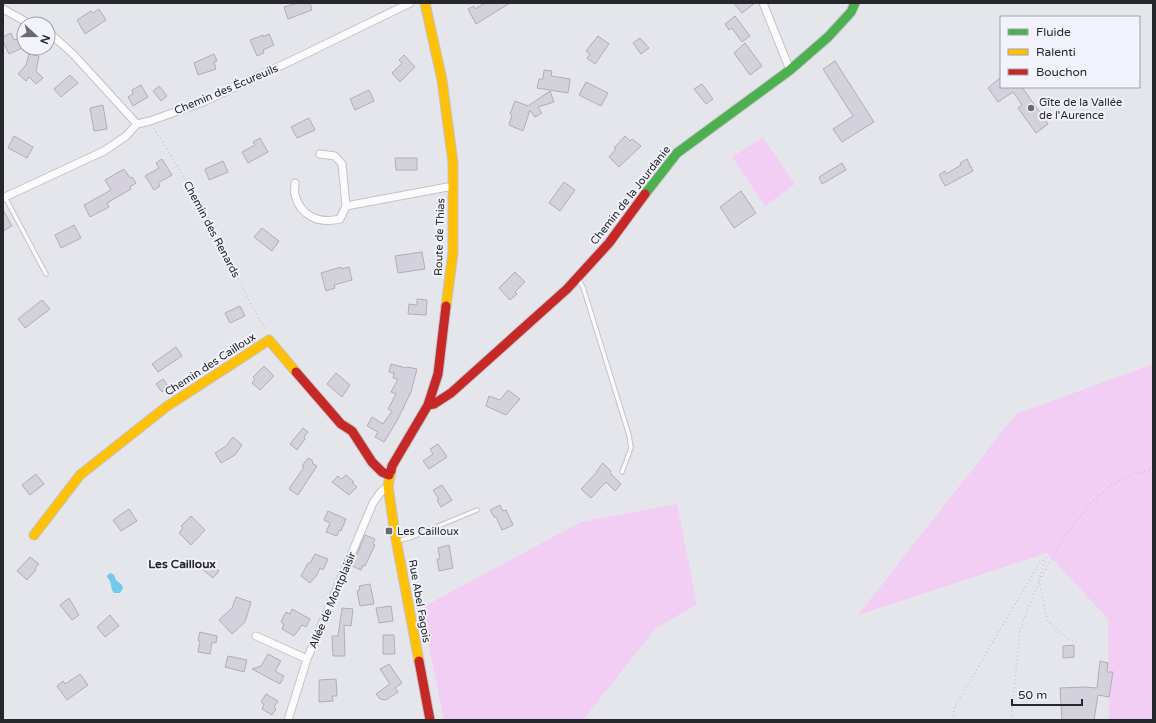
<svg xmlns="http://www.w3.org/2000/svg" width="1156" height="723" font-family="'Varela Round',sans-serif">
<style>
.green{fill:#f3cef4}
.water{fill:#73c9ed}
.building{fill:#d4d1dd;stroke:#afaeb2}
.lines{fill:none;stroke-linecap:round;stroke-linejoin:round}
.lane-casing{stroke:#c3c3c7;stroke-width:5.5}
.street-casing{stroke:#c3c3c7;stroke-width:9}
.fast-casing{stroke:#c3c3c7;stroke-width:11}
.slow-casing{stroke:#c3c3c7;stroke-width:11}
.jam-casing{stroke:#c3c3c7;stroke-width:11}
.path{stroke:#c7c7c9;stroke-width:1.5;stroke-dasharray:1 3;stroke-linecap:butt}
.lane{stroke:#fbfbfc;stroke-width:3.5}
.street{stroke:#fbfbfc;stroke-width:7}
.fast{stroke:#4caf50;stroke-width:9}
.slow{stroke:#ffc107;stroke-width:9}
.jam{stroke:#c62828;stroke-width:9}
.poi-dot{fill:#696a6e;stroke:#f1f2fb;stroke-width:1.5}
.labels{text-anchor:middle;stroke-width:4;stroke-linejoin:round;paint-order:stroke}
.street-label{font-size:11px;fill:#26272a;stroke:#f1f2fb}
.poi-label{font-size:11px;fill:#26272a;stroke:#f1f2fb;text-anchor:start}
.neighbourhood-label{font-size:12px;font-weight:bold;fill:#26272a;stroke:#f1f2fb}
</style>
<rect width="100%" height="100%" fill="#e5e6eb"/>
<path class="green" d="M763,137L795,184L765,206L732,157Z
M1153,364V720H1109L1108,619L1047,553L858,615L1016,414Z
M677,504L697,604L655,629L583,720H444L421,608L581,522Z"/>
<path class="water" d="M111,573L114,575L116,580L122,585L123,588L120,593H114L112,590L110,581L107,577V575Z"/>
<path class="building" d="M298,3H310L312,10L288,19L284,7Z
M485,3H510L476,24L468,9L474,6L475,9Z
M734,3H755L742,13Z
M99,9L106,20L85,34L77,20L91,11L93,13Z
M735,16L750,36L742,42L732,28L729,30L725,24Z
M11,33L14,40L17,39L22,48L9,54L3,41V37Z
M269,34L274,45L263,50L264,53L257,56L250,40L263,35V37Z
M598,36L609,44L595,64L587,58L590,54L586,51Z
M640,38L649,48L641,54L633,43Z
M745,43L762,66L750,75L734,53Z
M29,54L39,56L36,71L43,78L36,84L29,77L26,81L18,74L26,65Z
M214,54L217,61L214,62L216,69L198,75L194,63Z
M404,55L415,67L400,82L392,73L402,63L399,60Z
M835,61L874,122L842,142L833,129L853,116L823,69Z
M544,70L552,71L551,76L570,79L568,93L537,88L539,79H543Z
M70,75L78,83L61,97L54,89Z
M1001,77V87H1022L1048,124L1036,133L1018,108L1022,105L1013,92L998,102L988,88Z
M586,82L608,93L601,106L579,95Z
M702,84L713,99L706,104L694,89Z
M141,85L148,97L133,106L128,97L133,94L132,90Z
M159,86L167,96L161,101L153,91Z
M369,90L374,101L355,110L350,99Z
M550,91L554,102L538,107L542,113L535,117L530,110L523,131L509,125L512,115L510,114L515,101L528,106Z
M103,105L107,129L94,131L90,108Z
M309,118L315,130L297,138L291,127Z
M14,136L33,147L27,158L8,148Z
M625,136L630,141L632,139L641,146L619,167L609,157L616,149L614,148Z
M260,138L268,152L248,163L242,152L255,145L253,142Z
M395,158H417V170H396Z
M162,159L172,175L158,183L160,186L154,190L145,176L159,168L156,163Z
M967,159L973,171L945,186L939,175L945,171L946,174L961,165L960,163Z
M223,161L228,172L209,180L205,169Z
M842,163L846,170L822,184L819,177Z
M124,169L130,178L132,177L136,183L130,187L131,189L107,203L109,207L90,217L84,205L111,190L105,180Z
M564,182L575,190L560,211L549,203Z
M741,191L756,213L734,228L720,207Z
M3,210L12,226L3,231Z
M74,225L81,238L61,248L55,235Z
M262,228L279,241L272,251L254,237Z
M422,252L425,269L398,273L395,256Z
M341,267V269L349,267L352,280L334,285L335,288L326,291L321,273Z
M515,272L525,282L515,292L517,294L510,300L499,288Z
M417,299L427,300L426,315L408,314L409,304L417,305Z
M42,300L50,309L25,328L18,319Z
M240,306L245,316L230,323L225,313Z
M176,347L182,356L158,372L152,364Z
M391,364L406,368L407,367L417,369L411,392L398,419L384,442L375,437L378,432L367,426L372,417L383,424L392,411L388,409L396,394L391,392L398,379L393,378L394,373L389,372Z
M264,366L274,376L260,390L252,383L255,379L253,377Z
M336,373L350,385L342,397L327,384Z
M163,379L169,387L162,392L156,384Z
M508,390L520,399L506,415L486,406L489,396L500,400Z
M303,428L308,432L304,437L305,439L297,450L290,444Z
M233,437L242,445L235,455L221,463L215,453L226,446Z
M438,444L447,457L429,469L423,461L433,454L430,449Z
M308,458L312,460L313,464L317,466L298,495L289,489L304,467L302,466Z
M603,463L611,471L610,473L621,484L615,491L606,482L591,498L581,489L597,472H596Z
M36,474L44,484L30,495L22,485Z
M346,475L354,482L352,483L357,487L349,495L332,482L338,476L341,479Z
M442,485L452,500L441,507L437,500L439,499L433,490Z
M500,505L503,511L506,510L513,525L502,530L496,517H494L490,510Z
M129,509L137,521L121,531L113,520Z
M328,511L346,519L341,531L339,530L337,536L326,532L330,523L324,520Z
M191,516L205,530L191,545L179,533L183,528L181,526Z
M365,535L375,539L373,544L375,545L365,566L363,565L361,570L352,566Z
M449,545L453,568L439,571L437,559H440L438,548Z
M315,554L328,559L323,570L320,568L317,575L310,583L301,576L308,563H310Z
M30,557L39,564L35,568L36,570L27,580L17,571Z
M208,562L219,571L213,578L202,569Z
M370,584L374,604L360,606L357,591L360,590L359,586Z
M236,597L251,602L245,622L232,634L219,620L232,608Z
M69,598L79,615L72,620L60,605Z
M391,606L393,621L379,623L376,608Z
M342,608L353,609L351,626L344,625L345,656H333L332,636H338Z
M292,609L310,619L306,627L302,625L294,636L282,629L284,624L281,622L286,612L290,614Z
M110,615L119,626L105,637L97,627Z
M200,632L217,636L216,643L212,642L210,654L198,652L200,641L198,640Z
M383,635H394L395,654H383Z
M1074,645V657L1063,658V646Z
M268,654L281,661L275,671L284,676L280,684L252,669L261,666Z
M228,656L247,660L244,672L225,667Z
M1100,661L1108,663L1107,672H1113L1109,697L1098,695L1094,720H1062L1060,688L1085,687L1097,688Z
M389,664L402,683L395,688L398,692L386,700L380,699L376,694L390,684L380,669Z
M80,674L88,685L67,700L57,686L63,681L65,684Z
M336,679L337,696H332L333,701L319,702V680Z
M266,694L278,701L274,707L276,709L272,715L262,709L264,704L261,702Z"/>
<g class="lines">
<g class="lane-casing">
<path id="lane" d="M5,197L46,274
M578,279L583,287L629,435L631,448L622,472
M398,541L412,537L477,510"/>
</g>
<g class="street-casing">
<path id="street" d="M763,3L790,70
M3,9L30,24
M48,34L54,37L73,54L137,124
M320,154L335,156L342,164L346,206
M295,183C295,187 294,192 295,195C301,217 320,224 340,219L346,206L453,186
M3,198L104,151L126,136L137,124L150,121L203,102L295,59L410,3
M256,636L307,659
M288,720L307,659L373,503L380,493L388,486"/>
</g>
<g class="fast-casing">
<path id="fast" d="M645,194L677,153L790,70L828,37L851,12L855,3"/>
</g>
<g class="slow-casing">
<path id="slow" d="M425,3L442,80L453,163V253L446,306
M391,471L388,486L395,534L419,661
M34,535L80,475L166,407L269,340L296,372"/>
</g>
<g class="jam-casing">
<path id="jam" d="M296,372L341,424L352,431L372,462L382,472L389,475
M428,405L434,404L451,393L567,289L609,243L645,194
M391,471L392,466L428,405L438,374L446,306
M419,661L430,720"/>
</g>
<path class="path" d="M154,128L202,206L252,306L266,331
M1040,577L1046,558
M1039,581L1047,620L1061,634L1077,643
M953,720L954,708L1038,565L1047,556
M1011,720L1020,629L1039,581L1067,533L1091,503L1110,486L1133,474L1153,469"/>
<use href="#lane" class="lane"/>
<use href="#street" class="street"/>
<use href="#fast" class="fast"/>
<use href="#slow" class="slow"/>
<use href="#jam" class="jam"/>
</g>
<g class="poi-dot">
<circle cx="1031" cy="108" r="4"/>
<rect x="385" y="527" width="8" height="8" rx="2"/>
</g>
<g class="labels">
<g class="street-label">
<text transform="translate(226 89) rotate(-23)" y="4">Chemin des Écureuils</text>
<text transform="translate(630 195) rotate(-52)" y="4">Chemin de la Jourdanie</text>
<text transform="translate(212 229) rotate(62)" y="4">Chemin des Renards</text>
<text transform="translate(439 237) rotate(-88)" y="4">Route de Thias</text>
<text transform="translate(210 364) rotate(-33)" y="4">Chemin des Cailloux</text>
<text transform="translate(332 600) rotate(-67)" y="4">Allée de Montplaisir</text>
<text transform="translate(420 601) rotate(80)" y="4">Rue Abel Fagois</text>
</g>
<g class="poi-label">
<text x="1039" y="106">Gîte de la Vallée<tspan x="1039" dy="13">de l'Aurence</tspan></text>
<text x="397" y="535">Les Cailloux</text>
</g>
<g class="neighbourhood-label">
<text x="182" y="568">Les Cailloux</text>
</g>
</g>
<rect width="1156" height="723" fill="none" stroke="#26272a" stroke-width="8"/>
<rect x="1000" y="16" width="140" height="72" fill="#f1f2fb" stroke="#a0a1a7"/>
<rect x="1008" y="29" width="20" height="6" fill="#4caf50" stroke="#a0a1a7"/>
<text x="1036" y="36" font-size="12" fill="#26272a">Fluide</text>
<rect x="1008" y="49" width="20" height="6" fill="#ffc107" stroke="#a0a1a7"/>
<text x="1036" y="56" font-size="12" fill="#26272a">Ralenti</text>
<rect x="1008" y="69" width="20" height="6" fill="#c62828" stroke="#a0a1a7"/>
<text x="1036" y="76" font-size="12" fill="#26272a">Bouchon</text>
<g transform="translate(36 36) rotate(111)"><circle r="19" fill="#f1f2fb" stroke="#a0a1a7"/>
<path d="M0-3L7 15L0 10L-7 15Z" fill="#696a6e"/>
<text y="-6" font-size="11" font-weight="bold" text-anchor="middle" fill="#26272a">N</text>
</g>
<path d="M1012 699v6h70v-6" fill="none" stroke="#26272a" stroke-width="2"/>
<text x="1018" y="699" font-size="12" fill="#26272a" stroke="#f1f2fb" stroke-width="3" paint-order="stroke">50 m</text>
</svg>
